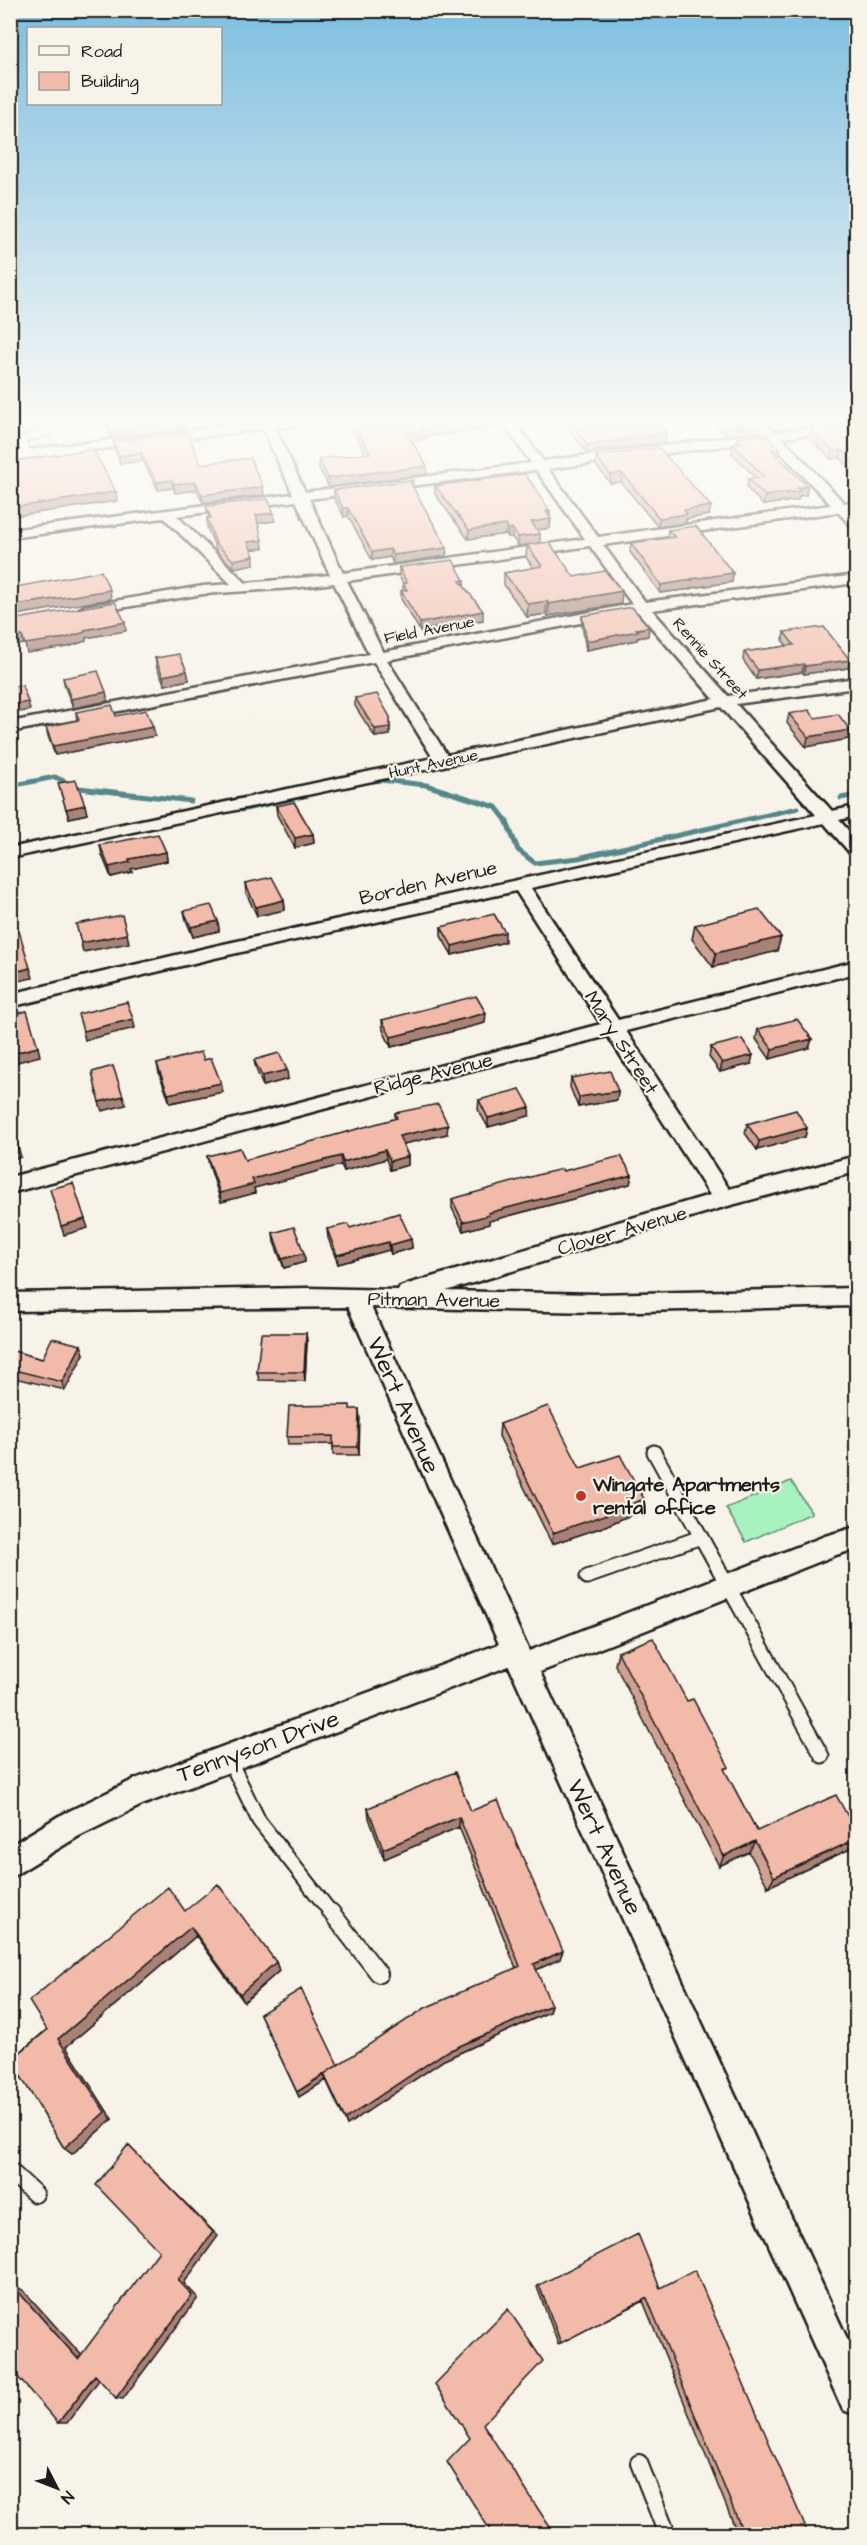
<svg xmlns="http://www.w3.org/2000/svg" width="867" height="2545" font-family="'Architects Daughter',sans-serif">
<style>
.built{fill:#f6e2d5}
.green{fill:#a8f2c0;stroke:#62876e;stroke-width:1.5}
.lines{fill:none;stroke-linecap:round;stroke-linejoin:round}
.stream{stroke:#56878a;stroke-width:5}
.service-far2-casing{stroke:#1c1c1c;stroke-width:10}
.service-far1-casing{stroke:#1c1c1c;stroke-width:17}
.service-casing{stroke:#1c1c1c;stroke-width:20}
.minor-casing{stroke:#1c1c1c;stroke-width:5}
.service-far2{stroke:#f7f3e8;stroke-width:7}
.service-far1{stroke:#f7f3e8;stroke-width:13}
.service{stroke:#f7f3e8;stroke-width:16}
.minor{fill:#f7f3e8;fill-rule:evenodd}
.wall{fill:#d0a091;stroke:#1c1c1c;stroke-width:1.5}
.shaded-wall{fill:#a98276;stroke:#1c1c1c;stroke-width:1.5}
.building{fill:#f2baa9;stroke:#1c1c1c;stroke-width:1.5}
.poi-dot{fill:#c8321e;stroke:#f7f3e8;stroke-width:2}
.labels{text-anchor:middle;stroke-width:4.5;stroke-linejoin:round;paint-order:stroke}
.far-street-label{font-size:16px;fill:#1c1c1c;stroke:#f7f3e8}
.street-label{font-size:20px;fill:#1c1c1c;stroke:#f7f3e8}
.poi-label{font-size:20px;font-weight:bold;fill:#1c1c1c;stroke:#f7f3e8;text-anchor:start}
.near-street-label{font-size:24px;fill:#1c1c1c;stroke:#f7f3e8}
</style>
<rect width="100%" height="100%" fill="#f7f3e8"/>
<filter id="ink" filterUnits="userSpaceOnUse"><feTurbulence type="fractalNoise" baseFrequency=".0167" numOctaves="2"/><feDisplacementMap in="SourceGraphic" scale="12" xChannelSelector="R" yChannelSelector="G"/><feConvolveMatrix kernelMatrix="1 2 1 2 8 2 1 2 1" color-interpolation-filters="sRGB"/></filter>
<g filter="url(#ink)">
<path class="built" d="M11,422H82L92,441L11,452Z"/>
<path class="green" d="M791,1481L812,1513L746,1542L726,1508Z"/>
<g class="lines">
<path class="stream" d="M366,782L381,780L426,785L496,807L506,820L518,850L535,863L578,858L798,808
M10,786L55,777L79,788L191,801
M841,798L856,795
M241,810L308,795"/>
<g class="service-far2-casing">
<path id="service-far2" d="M27,453L21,440L50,431L47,422"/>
</g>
<g class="service-far1-casing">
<path id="service-far1" d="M654,1452L822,1756
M587,1577L701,1537
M229,1759L259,1821L332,1914"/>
</g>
<g class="service-casing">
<path id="service" d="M331,1912L379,1974
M10,2171L35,2194
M639,2463L667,2534"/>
</g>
<g class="minor-casing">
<path id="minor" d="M258,422H299L293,426L275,428L305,492L531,463L502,422H515L543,461L763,433L759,428L765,424L775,432L856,422V429L782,438L844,503L856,501V509L851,510L856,516V527L851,526L838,512L603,545L645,602L856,575V583L652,610L728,696L856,678V688L736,704L832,811L856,806V816L839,820L856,839V854L850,853L824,823L531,888L618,1020L856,961V973L626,1031L729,1189L856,1156V1172L724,1207L446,1291L596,1294L856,1288V1306L596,1312L371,1307L529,1651L825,1536L856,1527V1549L836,1555L540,1672L856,2358V2415L843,2410L509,1666L142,1805L79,1836L10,1878V1846L59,1816L135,1779L499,1644L348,1307L10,1311V1293L308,1288L398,1290L400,1287L408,1284L710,1195L608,1036L421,1083L10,1193V1177L601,1024L516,891L219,957L10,1007V994L219,945L816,815L721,707L10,858V848L433,758L374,662L10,732V722L369,654L334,583L293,588L203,594L85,614L80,613L78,610L85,606L203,586L231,584L164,518L10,538V530L293,494L263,429L10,460V452ZM769,440L831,505L598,537L548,469ZM536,470L585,539L343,573L309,499ZM296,501L330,575L246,583L177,516ZM590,546L632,604L383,652L347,581ZM638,612L714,699L447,755L387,660Z"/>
</g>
<use href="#service-far2" class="service-far2"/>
<use href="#service-far1" class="service-far1"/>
<use href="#service" class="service"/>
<use href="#minor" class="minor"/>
</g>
<path class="wall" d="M105,422H184V429L110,438Z
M348,422H497V427L424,437V439L412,441L427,474L329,487L319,468V459L366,454Z
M564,422H668L659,424L666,433L665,442L587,453Z
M713,422H753L754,424L753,432L725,436Z
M856,423V474L840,458L831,459L809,437L811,429Z
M737,438L780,449L778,457L807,486L806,495L799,496L798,500L763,505L747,488L748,479L756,478L732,453L733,444H736Z
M113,441L200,464L263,487L264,495L203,503L197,490L175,493L173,488L158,490L143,461L120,464L115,449Z
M596,456L709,515L686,519V523L658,527L621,482L610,483L596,465Z
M413,480V488L447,548L446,556L393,564L390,557L372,560L348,516L344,517L334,498V490Z
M435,486L550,518L551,519L550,528L537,530L518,546L512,537H508L506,534L468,539L435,494Z
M206,506L275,521L258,523L263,548L251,550L254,564L234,568L217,552L207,527V518H209Z
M668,530L733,573L732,582L691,588V589L660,593L630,552L631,543L667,538Z
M527,545L574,577L621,604L548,616L546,614L527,617L504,585V573L533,568L526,557Z
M399,567L464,580V586L483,620L420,631L401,599V591H403V584L399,576Z
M582,616L648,636L637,638V640L586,650L582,625Z
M784,632L848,668L804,674L802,672L756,679L743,660L744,652L787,646L783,641Z
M155,658L187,671L189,680L165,685L157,668Z
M63,678L108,701L73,708L65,687Z
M355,698L390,717V735L375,737L355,706Z
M76,712L116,716L153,727L155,736L55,755L48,736L46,727L77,721Z
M789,714L815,718L850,730L848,739L806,747L787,723Z
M58,783L87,814L69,818Z
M276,806L313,834L314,843L295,848L277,815Z
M100,845L166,852L167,861L131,869L132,872L111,877L102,855Z
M245,883L284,900L285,910L257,916L246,893Z
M184,911L218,921L219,931L193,937L186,920Z
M695,925L781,937L777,951L713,967L692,939Z
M441,927L505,942L452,955L441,936Z
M382,1020L485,1023L391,1047L383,1030Z
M758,1029L812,1039L809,1048L770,1059L756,1039Z
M711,1047L751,1064L720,1072L709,1057Z
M204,1060L223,1092L170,1103L159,1073L157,1064Z
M254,1060L288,1079L263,1086L256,1069Z
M571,1078L618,1091L617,1100L578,1107L570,1087Z
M479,1100L529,1116L488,1127L478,1109Z
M395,1113L447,1134L403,1144L408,1156V1165L390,1170L386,1159L344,1171L341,1165L254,1188L255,1193L221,1202L209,1165L207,1156L245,1160L395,1119Z
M747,1124L807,1128L805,1137L757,1150L745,1133Z
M563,1171L632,1175L630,1184L489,1221V1224L463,1231L452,1208V1199Z
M350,1228L411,1239L412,1248L391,1254L389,1250L338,1264L328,1238L327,1229Z
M273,1233L304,1253L305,1262L284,1268L274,1242Z
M306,1333L307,1342L305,1381L259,1380L257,1372Z
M10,1350L42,1359L84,1354L65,1390L10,1377Z
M359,1409V1455H333V1444L288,1445L287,1437Z
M500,1424L580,1468L642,1510L603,1527L552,1544L499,1436Z
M618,1652L726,1773L757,1831L852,1848L768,1887L749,1852L719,1866L615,1665Z
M368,1808L471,1811L560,1959L536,1970L549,2012L444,2060L347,2125L326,2080L299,2097L260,2014L338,2065L516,1968L459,1827L384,1859L369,1818Z
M185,1911L276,1962L279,1971L244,2002L196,1936L66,2047L112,2119L72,2154L64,2148L11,2060Z
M539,2285L660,2288L801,2535H738L643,2301L558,2344L537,2287Z"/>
<path class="shaded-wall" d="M175,422H184V429L110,438L109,430Z
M472,422H497V427L424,437V439L407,442V434L422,429Z
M800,422H838L799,427Z
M754,424L753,432L725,436L726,427Z
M666,433L665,442L587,453V445Z
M780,449L778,458L772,450Z
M842,450L840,458L831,459L833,451Z
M141,453L143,461L120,464L119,456Z
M427,466V474L329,487L328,478Z
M622,473L621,482L610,483V475Z
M172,480L173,488L158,490L157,482Z
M196,482L197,490L175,493L174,484Z
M807,486L806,495L799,496L798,500L763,505L765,496L797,488Z
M263,487L264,495L203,503L202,495Z
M116,492L117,501L10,517V508Z
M711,506L709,515L686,519V523L658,527L659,518L684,510Z
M343,508H348V516L344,517Z
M546,511H550V528L531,531V522Z
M274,513L275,521L257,523L256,515Z
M506,525V534L468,539L469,530Z
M512,528V537H508V529Z
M540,534V543L518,546V537Z
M262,540L263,548L248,550V542Z
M447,548L446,556L393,564V555Z
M390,549V557L372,560V552Z
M254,556V564L234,568L233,560Z
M733,573L732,582L691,588V589L660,593L661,585L691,579Z
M110,590L111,599L10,616V606Z
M622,591L621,604L548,616L549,604Z
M547,601L546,614L527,617L528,604Z
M483,611V620L420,631V623Z
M125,622L126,631L86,638V641L68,647L27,653L25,644L84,630Z
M649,627L648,636L637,638V640L586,650L587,641Z
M17,636H22L24,644L19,645Z
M850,660L848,668L804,674L805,666Z
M804,664L802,672L756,679L758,670Z
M187,671L189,680L165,685L163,676Z
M106,692L108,701L73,708L71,699Z
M28,702L30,710L10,714V705Z
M153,727L155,736L55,755L53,746Z
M390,727V735L375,737V729Z
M850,730L848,739L806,747L808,737Z
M85,805L87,814L69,818L66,809Z
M313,834L314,843L295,848V838Z
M166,852L167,861L131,869L132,872L111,877L109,867L129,859Z
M284,900L285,910L257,916L256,907Z
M218,921L219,931L193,937L191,927Z
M505,932V942L452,955V946Z
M127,934L129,943L83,952L81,943Z
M781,937L777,951L713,967L716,953Z
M30,968L33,978L14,982L11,973Z
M486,1013L485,1023L391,1047V1037Z
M133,1019L135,1028L85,1040L83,1031Z
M812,1039L809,1048L770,1059L772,1049Z
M38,1047L40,1056L10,1064V1054Z
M753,1055L751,1064L720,1072L722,1063Z
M287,1070L288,1079L263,1086L262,1076Z
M221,1083L223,1092L170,1103L168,1094Z
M618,1091L617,1100L578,1107L579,1097Z
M123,1096L126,1105L102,1111L99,1102Z
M530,1107L529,1116L488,1127V1118Z
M448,1125L447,1134L399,1145V1136Z
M807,1128L805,1137L757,1150L759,1141Z
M13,1129L21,1157L10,1160V1150Z
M385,1150L386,1159L344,1171L343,1162Z
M341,1156V1165L254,1188L255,1193L221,1202L220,1193L252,1179Z
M408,1156V1165L390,1170V1161Z
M632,1175L630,1184L489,1221V1224L463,1231V1222L488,1213Z
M85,1219L88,1228L64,1235L61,1226Z
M411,1239L412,1248L391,1254L390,1245Z
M389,1242V1250L338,1264L337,1255Z
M304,1253L305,1262L284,1268L282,1259Z
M306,1333L307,1342L305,1381L304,1372Z
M81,1345L84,1354L65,1390L62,1382Z
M359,1409L360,1418L359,1455L358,1447Z
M644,1499L642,1510L603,1527L552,1544L553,1533Z
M459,1817V1827L384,1859L383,1849Z
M856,1839V1842L852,1848L768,1887L774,1877Z
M755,1841L749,1852L719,1866L724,1856Z
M191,1927L196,1936L66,2047L112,2119L72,2154L64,2148L58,2039Z
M563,1951L560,1959L532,1972L534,1964Z
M276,1962L279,1971L244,2002L240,1994Z
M551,2005L549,2012L444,2060L347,2125L345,2119L444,2053Z
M324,2075L326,2080L299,2097L297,2092Z
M128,2145L218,2236L184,2283L198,2298L123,2399L116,2398L178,2280Z
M14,2287L23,2290L86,2360L78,2359Z
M95,2375L102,2376L67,2423H58Z"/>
<path class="building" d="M106,422H175L109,430Z
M352,422H472L422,429L424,431L407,434L427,466L328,478L319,459L370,453Z
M571,422H658L666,433L587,445Z
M722,422H753L754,424L726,427Z
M856,423V464L842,450L833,451L811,429Z
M188,432L200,464L250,458L263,487L202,495L196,482L174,484L172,480L157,482L141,453L119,456L113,441Z
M765,434L780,449L772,450L807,486L797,488L800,491L765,496L748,479L764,477L733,444L741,443L737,438Z
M659,448L711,506L684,510L687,514L659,518L622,473L610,475L596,456Z
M93,449L116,492L10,508V462Z
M525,474L550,511H546L551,519L531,522L540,534L518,537L512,528L508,529L506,525L469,530L435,486Z
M413,480L410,482L447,548L393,555L390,549L372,552L348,508H343L334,490Z
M268,499L274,513L256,515L262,540L248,542L254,556L233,560L216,544L207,518H211L206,506Z
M696,526L733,573L691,579L692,580L661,585L631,543L675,537L668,530Z
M549,542L574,577L605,571L622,591L549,604L547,601L528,604L504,573L542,566L527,545Z
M453,560L464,580L460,581L483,611L420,623L401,591L407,590L403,583H407L399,567Z
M101,571L110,590L10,606V588Z
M115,602L125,622L84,630L85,632L66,638L25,644L22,636H17L11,620Z
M632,607L649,627L636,629L638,631L587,641L582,616Z
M824,627L850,660L805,666L804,664L758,670L744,652L794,645L784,632Z
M179,654L187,671L163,676L155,658Z
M98,671L106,692L71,699L63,678Z
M22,685L28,702L10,705V687Z
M377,694L390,717V727L375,729L355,698Z
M112,705L116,716L146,710L153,727L53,746L46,727L79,720L76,712Z
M809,710L815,718L838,714L850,730L808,737L789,714Z
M76,780L85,805L66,809L58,783Z
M294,802L313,834L295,838L276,806Z
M158,834L166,852L129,859L130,862L109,867L100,845Z
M272,877L284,900L256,907L245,883Z
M211,905L218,921L191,927L184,911Z
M759,909L781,937L716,953L695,925Z
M494,914L505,932L452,946L441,927Z
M122,915L127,934L81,943L76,924Z
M19,931L30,968L11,973L10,933Z
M476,996L486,1013L391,1037L382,1020Z
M127,1002L133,1019L83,1031L78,1014Z
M27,1011L38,1047L10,1054V1015Z
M797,1019L812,1039L772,1049L758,1029Z
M742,1039L753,1055L722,1063L711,1047Z
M201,1052L204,1060L211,1058L221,1083L168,1094L157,1064Z
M279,1053L287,1070L262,1076L254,1060Z
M113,1066L123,1096L99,1102L92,1072Z
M610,1071L618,1091L579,1097L571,1078Z
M520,1089L530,1107L488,1118L479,1100Z
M438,1104L448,1125L399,1136L408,1156L390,1161L385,1150L343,1162L341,1156L252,1179L254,1184L220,1193L207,1156L240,1148L245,1160L397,1118L395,1113Z
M796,1110L807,1128L759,1141L747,1124Z
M13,1129L18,1148L10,1150V1130Z
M621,1156L632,1175L488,1213L489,1215L463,1222L452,1199L541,1174L562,1169L563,1171Z
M73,1183L85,1219L61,1226L50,1189Z
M399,1213L411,1239L390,1245L389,1242L337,1255L327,1229L348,1224L350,1228Z
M294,1227L304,1253L282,1259L273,1233Z
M261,1333H306L304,1372H257Z
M52,1338L81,1345L62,1382L10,1369V1350L42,1359Z
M350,1405V1409H359L358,1447H333V1436L287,1437L289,1406Z
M548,1406L580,1468L620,1455L644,1499L605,1515L553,1533L500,1424Z
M653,1638L687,1701L693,1699L729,1767L724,1769L757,1831L836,1795L856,1831V1839L774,1877L755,1841L724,1856L618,1652Z
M455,1772L471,1811L498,1800L563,1951L534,1964L551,2005L444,2053L345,2119L324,2074L425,2008L520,1966L459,1817L383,1849L368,1808Z
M218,1884L276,1962L240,1994L191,1927L58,2039L105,2112L64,2148L11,2060L47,2030L29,2001L168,1887L185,1911Z
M301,1989L338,2065L297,2092L260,2014Z
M128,2145L213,2232L178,2280L192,2295L116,2398L95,2375L58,2423L10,2368V2291L14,2287L78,2359L159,2251L96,2185Z
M638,2234L660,2288L695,2270L807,2531L801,2535H744L647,2298L561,2343L539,2285Z
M508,2309L543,2361L483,2424L555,2535H493L447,2462L470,2438L435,2384Z"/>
</g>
<linearGradient id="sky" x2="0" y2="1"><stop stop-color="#7dbee0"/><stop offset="0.54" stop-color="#fbfaf5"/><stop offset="1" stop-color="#fbfaf5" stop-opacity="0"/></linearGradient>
<rect width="867" height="779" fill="url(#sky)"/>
<circle class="poi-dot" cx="581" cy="1496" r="6"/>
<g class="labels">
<g class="far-street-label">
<text transform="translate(429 629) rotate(-11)" y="6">Field Avenue</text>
<text transform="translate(711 658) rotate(48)" y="6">Rennie Street</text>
<text transform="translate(433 763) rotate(-12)" y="6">Hunt Avenue</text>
</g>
<g class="street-label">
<text transform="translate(428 882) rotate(-13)" y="7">Borden Avenue</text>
<text transform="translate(622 1042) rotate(57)" y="7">Mary Street</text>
<text transform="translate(433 1073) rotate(-14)" y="7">Ridge Avenue</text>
<text transform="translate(622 1230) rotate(-16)" y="7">Clover Avenue</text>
<text transform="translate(434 1299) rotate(1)" y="7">Pitman Avenue</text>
</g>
<g class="poi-label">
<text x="593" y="1491">Wingate Apartments<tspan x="593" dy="23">rental office</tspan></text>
</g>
<g class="near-street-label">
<text transform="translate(404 1405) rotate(66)" y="8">Wert Avenue</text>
<text transform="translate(258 1746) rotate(-20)" y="8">Tennyson Drive</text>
<text transform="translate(605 1847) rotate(65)" y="8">Wert Avenue</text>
</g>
</g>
<rect width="867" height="2545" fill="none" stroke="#f7f3e8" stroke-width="36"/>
<rect x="18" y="18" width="831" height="2509" fill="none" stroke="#1c1c1c" stroke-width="2" filter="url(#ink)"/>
<rect x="27" y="27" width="195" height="78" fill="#f7f3e8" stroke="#9f9d96" stroke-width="1.5"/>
<rect x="39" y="46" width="30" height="9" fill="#f7f3e8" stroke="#9f9d96" stroke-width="1.5"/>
<text x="81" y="57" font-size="18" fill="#1c1c1c">Road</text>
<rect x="39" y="72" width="30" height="18" fill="#f2baa9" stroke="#9f9d96" stroke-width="1.5"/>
<text x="81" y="87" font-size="18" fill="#1c1c1c">Building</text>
<g transform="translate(57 2488) rotate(132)" stroke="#f7f3e8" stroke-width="4.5" paint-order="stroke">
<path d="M0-4.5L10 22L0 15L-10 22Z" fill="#1c1c1c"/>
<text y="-9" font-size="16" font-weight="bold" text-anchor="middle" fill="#1c1c1c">N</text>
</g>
</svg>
